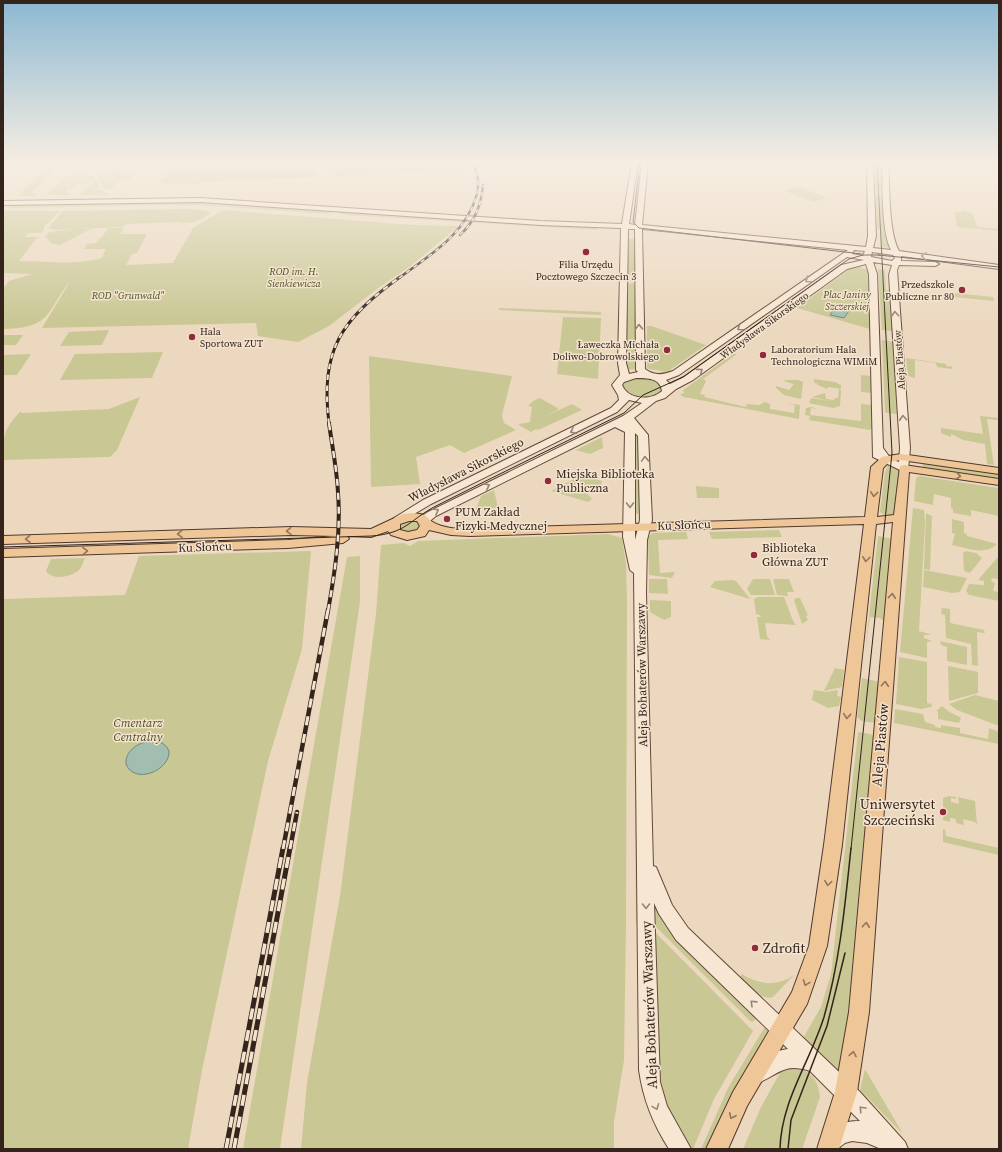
<svg xmlns="http://www.w3.org/2000/svg" width="1002" height="1152" font-family="'Source Serif 4',serif">
<style>
.green{fill:#c9c794}
.water{fill:#a2beb1;stroke:#6a8b7e}
.lines{fill:none;stroke-linecap:round;stroke-linejoin:round}
.secondary-casing{stroke:#654a3c;stroke-width:2}
.primary-casing{stroke:#51382d;stroke-width:2}
.secondary{fill:#f7e6d2;fill-rule:evenodd}
.primary{fill:#efc697;fill-rule:evenodd}
.tram-far1{stroke:#34241c;stroke-width:1}
.tram{stroke:#34241c;stroke-width:1.5}
.rail-far4-casing{stroke:#34241c;stroke-width:2.5}
.rail-far3-casing{stroke:#34241c;stroke-width:3}
.rail-far2-casing{stroke:#34241c;stroke-width:4}
.rail-far1-casing{stroke:#34241c;stroke-width:4.5}
.rail-casing{stroke:#34241c;stroke-width:5}
.rail-far4{stroke:#f4e3ce;stroke-width:1.5;stroke-dasharray:4.5;stroke-linecap:butt}
.rail-far3{stroke:#f4e3ce;stroke-width:2;stroke-dasharray:5.5;stroke-linecap:butt}
.rail-far2{stroke:#f4e3ce;stroke-width:2.5;stroke-dasharray:7;stroke-linecap:butt}
.rail-far1{stroke:#f4e3ce;stroke-width:3;stroke-dasharray:9;stroke-linecap:butt}
.rail{stroke:#f4e3ce;stroke-width:3.5;stroke-dasharray:11;stroke-linecap:butt}
.oneway{stroke:#968577}
.oneway2{stroke:#92755a}
.poi-dot{fill:#912a3b;stroke:#f4e3ce;stroke-width:1.5}
.labels{text-anchor:middle;stroke-width:3;stroke-linejoin:round;paint-order:stroke}
.far-poi-label{font-size:10px;fill:#34241c;stroke:#f4e3ce;text-anchor:end}
.far-park-label{font-size:10px;font-style:italic;fill:#4b5023;stroke:#f4e3ce}
.far-street-label{font-size:10px;fill:#34241c;stroke:#f4e3ce}
.street-label{font-size:12px;fill:#34241c;stroke:#f4e3ce}
.poi-label{font-size:12px;fill:#34241c;stroke:#f4e3ce;text-anchor:start}
.park-label{font-size:12px;font-style:italic;fill:#4b5023;stroke:#f4e3ce}
.near-street-label{font-size:14px;fill:#34241c;stroke:#f4e3ce}
.near-poi-label{font-size:14px;fill:#34241c;stroke:#f4e3ce;text-anchor:end}
</style>
<rect width="100%" height="100%" fill="#ecd8bf"/>
<path class="green" d="M175,162H304L318,177L200,182L199,184L159,183Z
M874,162H882L884,191L876,190Z
M323,163L378,165L445,163L458,164L463,169L337,176Z
M56,170L31,193L37,194V196H18L28,195H19C33,182 43,166 63,170Z
M115,170L138,171L129,180L119,181L109,190L102,187L98,176L102,173Z
M73,175H88L95,177L87,185L79,183L67,192L71,179L75,177L58,183L62,178Z
M96,179L100,187L98,188L109,195H80L86,188H97H87Z
M66,180H69L66,192L71,195H47L58,184Z
M799,187L827,198L813,202L785,191Z
M876,195H885L891,248L882,247L881,230L877,228Z
M186,201L334,211L326,214L214,206L167,205L14,208L7,207L10,204Z
M190,209L210,211V213C200,221 191,225 178,222L126,224L122,227L55,230L48,228L63,211Z
M223,210L412,225L459,226L408,268L381,286L329,326L298,342L258,336L256,323L42,328L71,280C45,312 53,328 3,329V289L9,281L32,274L3,273V211H60L44,227V230L41,233H28L25,237H41L36,239L19,261C48,261 74,266 102,258L106,249H84L87,244L96,243C100,237 105,235 108,228H124L120,234H147L137,253L132,254L126,265L173,263L193,228Z
M961,210L973,214L977,227L999,229V231L957,227L955,212H961Z
M343,211L599,227L598,230L344,215L339,213Z
M76,229H91L60,245L51,243L45,236L50,232Z
M626,239H634L636,276L626,275Z
M852,267H859L868,270L870,329L797,308Z
M878,269L885,270L886,290H891L893,331L882,330Z
M633,283L636,285L637,369L626,370L625,357L626,284Z
M953,293L993,297L994,301L954,297Z
M499,308L601,312V315L499,310Z
M563,317L601,318L598,379L557,374Z
M647,326H651L706,345L667,372L649,369L647,368Z
M109,330L102,345L60,346L69,332Z
M3,335H23L16,345H3Z
M882,340L894,342L898,414L886,413L885,411Z
M163,352L152,378L60,380L75,354Z
M31,354L17,375H3L4,355Z
M733,354H737L703,379L706,381L700,394L705,395L704,397L746,407L747,404L759,405L765,402L770,404V409L794,413L795,405L786,403L800,405L799,419L684,397L680,395L685,392L682,391Z
M369,356L512,376L502,415L504,423L516,430L464,453L450,445L416,457L420,484L371,487Z
M906,358L946,364V366L953,367L951,369L937,367L936,363L915,360V378L908,376Z
M861,375L871,376L872,393L861,392Z
M639,377C650,378 657,379 664,388C655,402 638,398 625,392L622,385L624,382Z
M814,379L835,382L841,385V389L828,387L827,389L816,384L818,383H814Z
M786,380H798L803,382L801,399L784,395L776,388V386L789,390L794,384L783,381Z
M839,389L841,390L840,406L833,408L809,403L811,398L831,401L812,397L825,393L826,399L834,400L835,398H838Z
M140,397L117,450L110,457L3,460C3,437 3,429 21,411V413L109,409Z
M540,398L559,409L544,417L572,404L582,410L538,430L536,429L531,432L519,425V424L530,422L532,407L528,406L533,401Z
M861,404L872,405V428L870,430L809,420L810,416L805,415L806,408L811,407L818,409L811,408L810,415L861,421Z
M980,416L999,418V420L987,419L994,465L987,464L985,444L963,440L951,434V437L941,433V428L983,434Z
M627,422L639,433L643,514H634Z
M602,437L603,448L590,454L576,450Z
M922,461L999,472V480L923,469Z
M888,465L900,470L895,516C890,516 883,516 880,512L885,472Z
M920,476L998,488L999,516L971,510V516L953,513V509L951,508V498L934,494L933,505L914,501L916,478Z
M576,477H589L602,481L600,491L583,486Z
M574,479L580,487H561L582,488L592,499L588,502L551,491Z
M696,486L719,488V498H697Z
M494,490L498,508L476,509L481,496Z
M913,508L924,510L925,523L919,631L932,635H924V638L932,641L927,642V658L900,652Z
M926,513L932,516L930,570L924,569Z
M952,519L964,522V533L967,534V536L997,544C985,556 967,548 952,545L955,534L952,533Z
M405,520L419,521L421,529L410,533L399,530L398,526Z
M779,530L782,537L712,539L709,532Z
M686,532L688,539L658,540L660,573L675,572L672,578L649,575L648,537L652,533Z
M608,534L622,538L626,564L627,601L626,924L624,1060L614,1122V1149H301L307,1083L340,896L376,614L381,545L404,543L410,546L418,541Z
M878,536L893,539L883,659L880,658L884,621L880,618L870,617L865,652Z
M311,551L302,649L268,761L202,1070L188,1149H3V599L125,595L139,556Z
M966,551L976,553L982,558L970,573L964,571L963,553Z
M360,556V602L280,1149H243L347,557Z
M998,557L999,579L991,578L992,582L995,583L993,591L999,592V601L969,595L966,591L969,584L984,585V581L978,580Z
M85,558C83,562 82,567 79,570C71,577 53,581 46,571L51,559Z
M924,570L967,578L960,592L952,593L923,587Z
M649,579H667L668,594L649,593Z
M753,579H770L775,595H751L747,589Z
M773,579H789L794,592H787L788,596L777,595Z
M733,580L736,581L750,599L710,587L715,581Z
M758,597H784L793,621L796,625L765,623L767,636L770,640L760,639L757,617H761L760,615L756,614L754,599Z
M796,598H800L808,615L806,616L808,620L802,624L794,600Z
M650,600L671,601V617L664,620L650,612Z
M942,608L950,609V623L984,630L985,633L977,632L978,666L972,665L971,644L946,638L945,615L941,614Z
M940,641L967,647V665L947,661V647L941,645Z
M634,645H638L640,923H636Z
M899,657L927,662V703L932,704L931,707L921,709L896,704Z
M948,666L978,672V693L949,701Z
M835,668L844,670L842,687L824,691Z
M862,678L880,682L875,723L862,721L857,717Z
M814,690L826,692L838,690L837,696L841,697L839,706L828,708L812,700Z
M975,695L999,701V726L957,710L949,704Z
M942,706L948,711L961,718L959,723L938,719V711H936Z
M895,709L923,714L925,722L935,725V727L941,728V725L960,728V733L988,739L989,728L999,732V744L894,723Z
M858,732L870,734L875,737L858,914L851,1002L838,1076L820,1058V1054L809,1047L802,1040L821,1007L831,974Z
M949,796L956,797V799L951,798V802L959,804L958,797L975,801L977,825L975,822L963,819L964,825L956,823V819L950,818V822L943,820V798Z
M943,829L945,830L946,836L999,848V855L943,842Z
M650,891L760,1017L752,1022L749,1020L654,925Z
M653,930L753,1031L714,1099L693,1149H689L657,1087Z
M742,974C759,985 777,987 794,975L773,997C761,1001 749,985 740,977Z
M766,1025L772,1030L708,1149H701L728,1088Z
M791,1068C811,1069 818,1079 820,1097L802,1149H743L761,1107L781,1071Z
M865,1069L903,1134L860,1090Z"/>
<path class="water" d="M837,305L851,308L844,318L830,315Z
M148,741C157,740 165,742 169,751C170,771 134,785 126,764C125,751 137,744 148,741Z"/>
<g class="lines">
<g class="secondary-casing">
<path id="secondary" d="M632,162H638L629,224L635,225L642,162H648L642,225L866,247L868,236L867,162H873L876,236L873,248L891,250C881,231 883,185 882,162H888C890,187 888,230 899,251L999,265V269L901,256V261L935,262L939,264L935,266L899,265L897,270L910,448L908,470H900L873,457L869,274L866,264L847,269L693,380L676,389L665,398L656,401L634,418L648,435L652,520L647,540L646,593L653,866L656,867L672,905L688,928L860,1092L905,1142L908,1149H881L867,1143L852,1141L845,1143L837,1149L825,1148L822,1141C828,1126 844,1121 860,1121L810,1071C784,1063 781,1073 760,1082L753,1079L750,1072C756,1058 774,1051 788,1049L676,940L659,914L654,903L660,1082L667,1106L691,1149H669C653,1124 643,1099 639,1070L634,573L630,570L623,537L625,432L615,427L436,516L431,520L429,524H421L419,522L422,516L428,512L623,416L642,403L629,400L617,412L431,504L404,520H396L394,518L423,500L611,408L619,400L618,395L612,385L620,375L618,363L621,228L540,225L200,202L3,205V201L200,198L540,221L622,224ZM628,229H635L636,370L638,372L629,374L626,363ZM642,229H643L848,250L673,371C663,375 654,376 645,369ZM854,250L865,251L863,256L852,254ZM872,252L893,255L895,258L892,261L871,257ZM847,257L864,260L841,265L684,377L670,384L666,380L679,375ZM873,262L892,265L889,275L900,448L899,462L891,459L883,448L877,274ZM636,378C648,378 660,378 662,391C651,401 628,400 622,385L624,382ZM635,433L638,436L640,520L635,540Z"/>
</g>
<g class="primary-casing">
<path id="primary" d="M901,454L999,468V474L901,460L889,462L883,468L877,517L894,515L900,466L904,465L999,479V485L909,472L869,1012L857,1092L839,1149H817L835,1092L849,1012L893,522L876,524L842,845L827,946L807,1004L747,1106L728,1149H706L733,1092L792,992L809,946L824,845L864,524L470,536L451,535L429,530L425,536L407,540L391,535L388,531L371,537L347,536L349,539L343,543L288,548L3,557V549L288,540L336,536L291,535L3,544V536L291,527L371,529L403,514L414,513L425,515C433,526 448,528 460,529L865,517L871,467L882,457ZM409,521H417L420,526L417,530L408,532L400,530V524Z"/>
</g>
<use href="#secondary" class="secondary"/>
<use href="#primary" class="primary"/>
<path class="tram-far1" d="M640,162L633,222L639,228L862,254
M878,255L999,267
M3,547L372,536C407,533 409,520 436,506C499,474 561,444 624,413L643,395L683,377L849,259L863,255H880
M851,849L892,453L877,162"/>
<path class="tram" d="M780,1149C781,1101 810,1062 824,1017C840,961 845,905 851,848
M788,1149L791,1120L827,1026L845,953"/>
<g class="rail-far4-casing">
<path id="rail-far4" d="M460,235C475,221 481,206 483,185
M399,278C430,255 466,234 477,194C479,182 479,172 471,162"/>
</g>
<g class="rail-far3-casing">
<path id="rail-far3" d="M329,424C320,349 341,320 400,277"/>
</g>
<g class="rail-far2-casing">
<path id="rail-far2" d="M328,611C335,572 341,532 338,493C337,469 332,446 329,423"/>
</g>
<g class="rail-far1-casing">
<path id="rail-far1" d="M283,849L328,610
M290,849L297,812"/>
</g>
<g class="rail-casing">
<path id="rail" d="M226,1149L283,848
M234,1149L290,848"/>
</g>
<use href="#rail-far4" class="rail-far4"/>
<use href="#rail-far3" class="rail-far3"/>
<use href="#rail-far2" class="rail-far2"/>
<use href="#rail-far1" class="rail-far1"/>
<use href="#rail" class="rail"/>
</g>
<defs><path id="oneway-chevron" d="M-2-3.5L2.5 0L-2 3.5" fill="none" stroke-width="1.6" stroke-linecap="round" stroke-linejoin="round"/></defs>
<g class="oneway">
<use href="#oneway-chevron" transform="translate(924 256) rotate(-172)"/>
<use href="#oneway-chevron" transform="translate(808 280) rotate(145)"/>
<use href="#oneway-chevron" transform="translate(895 314) rotate(-94)"/>
<use href="#oneway-chevron" transform="translate(639 327) rotate(-92)"/>
<use href="#oneway-chevron" transform="translate(740 328) rotate(145)"/>
<use href="#oneway-chevron" transform="translate(700 371) rotate(-36)"/>
<use href="#oneway-chevron" transform="translate(903 418) rotate(-94)"/>
<use href="#oneway-chevron" transform="translate(573 431) rotate(154)"/>
<use href="#oneway-chevron" transform="translate(645 459) rotate(-92)"/>
<use href="#oneway-chevron" transform="translate(487 486) rotate(-26)"/>
<use href="#oneway-chevron" transform="translate(630 505) rotate(90)"/>
<use href="#oneway-chevron" transform="translate(436 511) rotate(-28)"/>
<use href="#oneway-chevron" transform="translate(646 906) rotate(90)"/>
<use href="#oneway-chevron" transform="translate(753 1003) rotate(-136)"/>
<use href="#oneway-chevron" transform="translate(656 1107) rotate(69)"/>
<use href="#oneway-chevron" transform="translate(862 1109) rotate(-133)"/>
</g>
<g class="oneway2">
<use href="#oneway-chevron" transform="translate(958 476) rotate(8)"/>
<use href="#oneway-chevron" transform="translate(874 494) rotate(96)"/>
<use href="#oneway-chevron" transform="translate(289 531) rotate(179)"/>
<use href="#oneway-chevron" transform="translate(180 534) rotate(178)"/>
<use href="#oneway-chevron" transform="translate(28 539) rotate(178)"/>
<use href="#oneway-chevron" transform="translate(85 551) rotate(-2)"/>
<use href="#oneway-chevron" transform="translate(866 559) rotate(97)"/>
<use href="#oneway-chevron" transform="translate(892 596) rotate(-85)"/>
<use href="#oneway-chevron" transform="translate(885 684) rotate(-85)"/>
<use href="#oneway-chevron" transform="translate(847 716) rotate(96)"/>
<use href="#oneway-chevron" transform="translate(828 883) rotate(98)"/>
<use href="#oneway-chevron" transform="translate(866 925) rotate(-85)"/>
<use href="#oneway-chevron" transform="translate(806 983) rotate(111)"/>
<use href="#oneway-chevron" transform="translate(853 1054) rotate(-80)"/>
<use href="#oneway-chevron" transform="translate(732 1116) rotate(115)"/>
</g>
<linearGradient id="sky" x2="0" y2="1"><stop stop-color="#8cb8d2"/><stop offset="0.5" stop-color="#f6ede2"/><stop offset="1" stop-color="#f6ede2" stop-opacity="0"/></linearGradient>
<rect width="1002" height="324" fill="url(#sky)"/>
<g class="poi-dot">
<circle cx="586" cy="252" r="4"/>
<circle cx="962" cy="290" r="4"/>
<circle cx="192" cy="337" r="4"/>
<circle cx="667" cy="350" r="4"/>
<circle cx="763" cy="355" r="4"/>
<circle cx="548" cy="481" r="4"/>
<circle cx="447" cy="519" r="4"/>
<circle cx="754" cy="555" r="4"/>
<circle cx="943" cy="812" r="4"/>
<circle cx="755" cy="948" r="4"/>
</g>
<g class="labels">
<g class="far-poi-label">
<text x="586" y="268" text-anchor="middle">Filia Urzędu<tspan x="586" dy="12">Pocztowego Szczecin 3</tspan></text>
<text x="954" y="288">Przedszkole<tspan x="954" dy="12">Publiczne nr 80</tspan></text>
<text x="200" y="335" text-anchor="start">Hala<tspan x="200" dy="12">Sportowa ZUT</tspan></text>
<text x="659" y="348">Ławeczka Michała<tspan x="659" dy="12">Doliwo-Dobrowolskiego</tspan></text>
<text x="771" y="353" text-anchor="start">Laboratorium Hala<tspan x="771" dy="12">Technologiczna WIMiM</tspan></text>
</g>
<g class="far-park-label">
<text x="294" y="275">ROD im. H.<tspan x="294" dy="12">Sienkiewicza</tspan></text>
<text x="847" y="298">Plac Janiny<tspan x="847" dy="12">Szczerskiej</tspan></text>
<text x="128" y="299">ROD "Grunwald"</text>
</g>
<g class="far-street-label">
<text transform="translate(764 325) rotate(-36)" y="4">Władysława Sikorskiego</text>
<text transform="translate(899 360) rotate(-94)" y="4">Aleja Piastów</text>
</g>
<g class="street-label">
<text transform="translate(466 470) rotate(-27)" y="4">Władysława Sikorskiego</text>
<text transform="translate(684 525) rotate(-2)" y="4">Ku Słońcu</text>
<text transform="translate(205 547) rotate(-2)" y="4">Ku Słońcu</text>
<text transform="translate(642 675) rotate(-91)" y="4">Aleja Bohaterów Warszawy</text>
</g>
<g class="poi-label">
<text x="556" y="478">Miejska Biblioteka<tspan x="556" dy="14">Publiczna</tspan></text>
<text x="455" y="516">PUM Zakład<tspan x="455" dy="14">Fizyki Medycznej</tspan></text>
<text x="762" y="552">Biblioteka<tspan x="762" dy="14">Główna ZUT</tspan></text>
</g>
<g class="park-label">
<text x="138" y="727">Cmentarz<tspan x="138" dy="14">Centralny</tspan></text>
</g>
<g class="near-street-label">
<text transform="translate(880 745) rotate(-85)" y="5">Aleja Piastów</text>
<text transform="translate(649 1005) rotate(-92)" y="5">Aleja Bohaterów Warszawy</text>
</g>
<g class="near-poi-label">
<text x="935" y="809">Uniwersytet<tspan x="935" dy="16">Szczeciński</tspan></text>
<text x="763" y="953" text-anchor="start">Zdrofit</text>
</g>
</g>
<rect width="1002" height="1152" fill="none" stroke="#34241c" stroke-width="8"/>
</svg>
